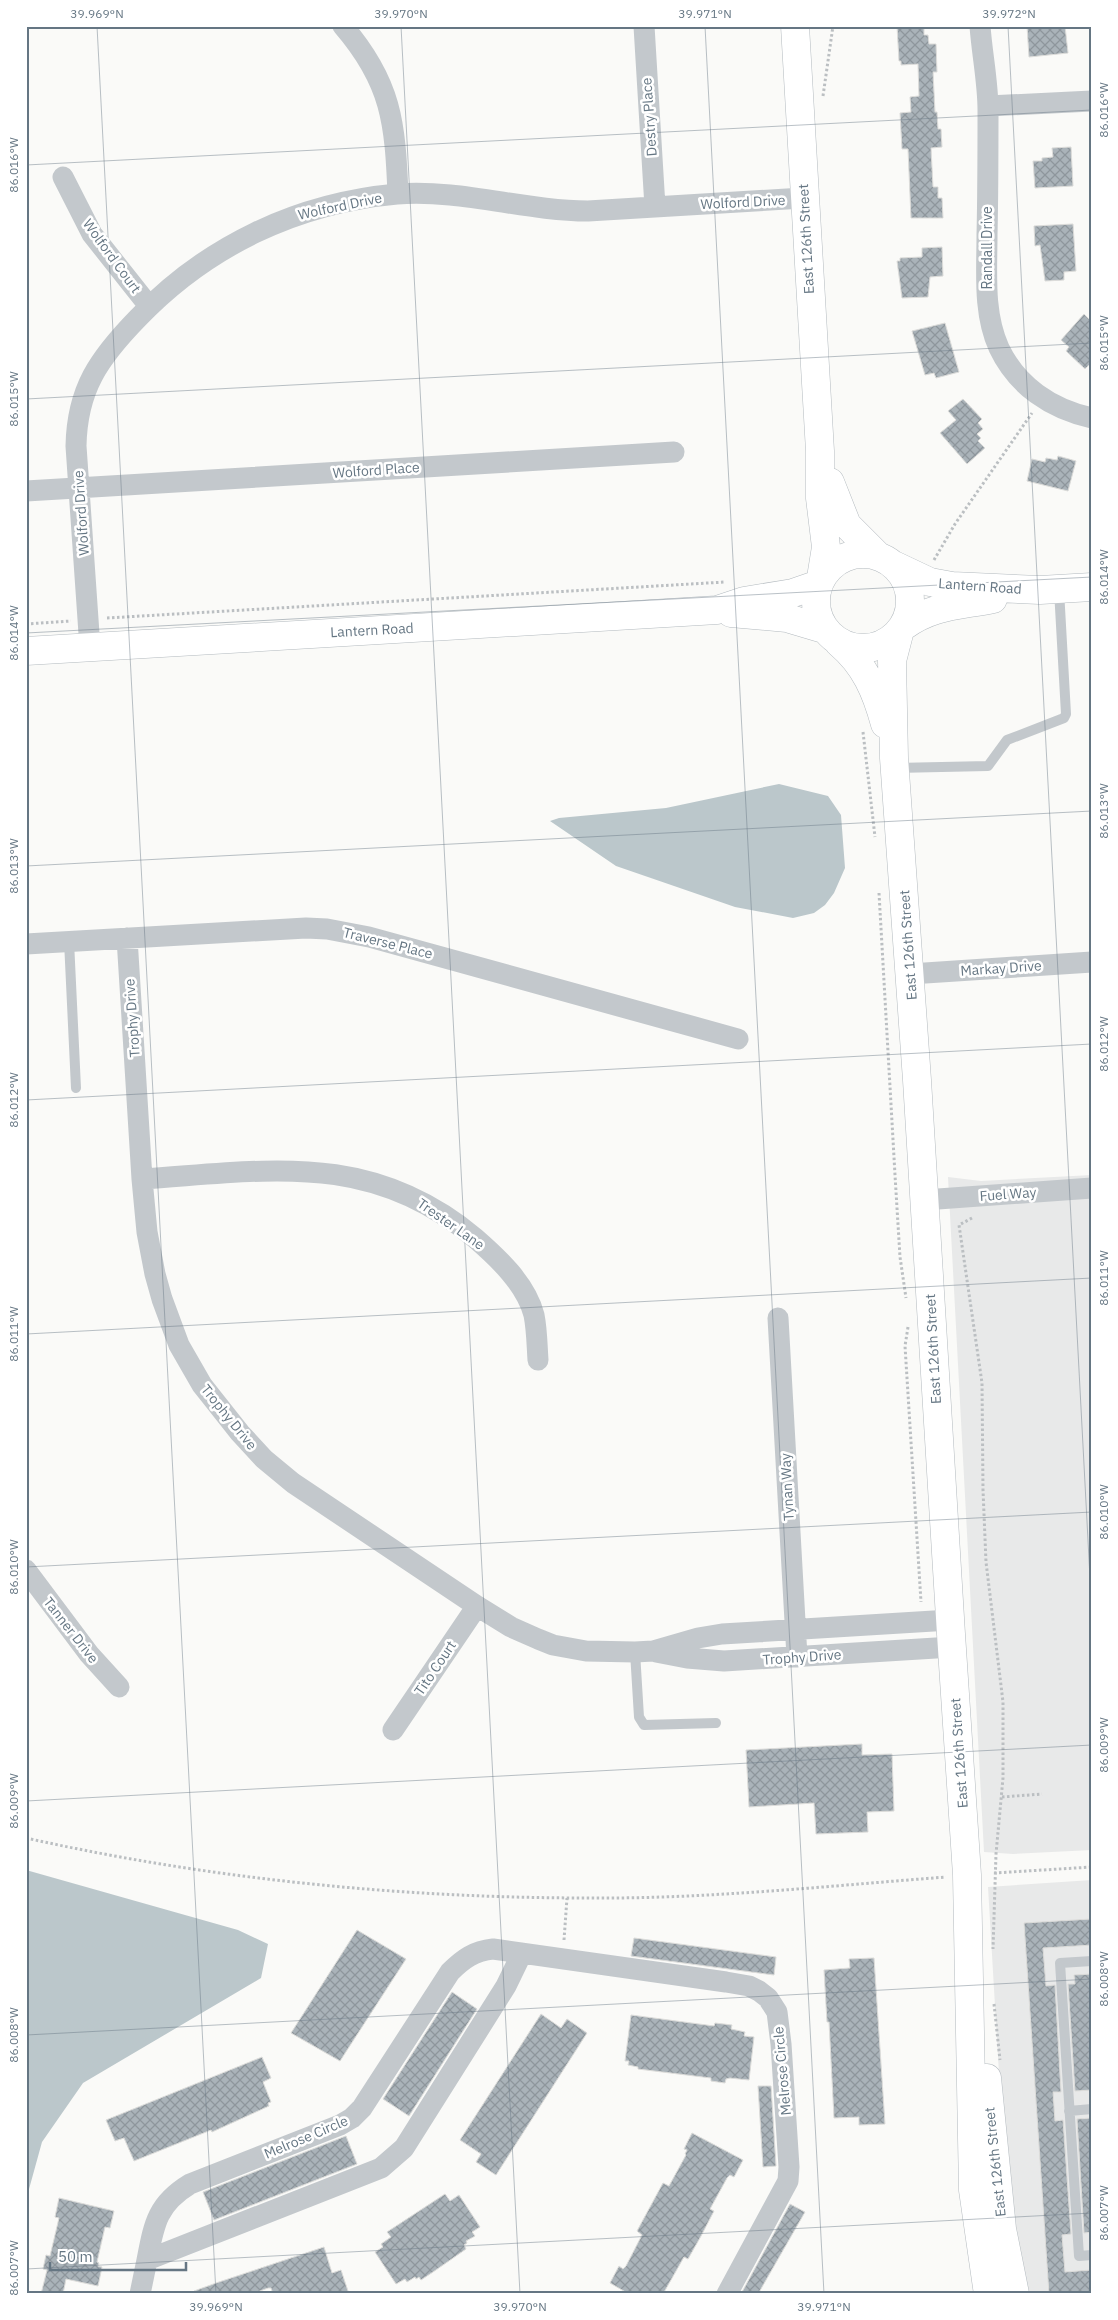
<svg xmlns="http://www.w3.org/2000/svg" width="1118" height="2320" font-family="'IBM Plex Sans',sans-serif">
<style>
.built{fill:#e8e9e9}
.water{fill:#bbc7cb}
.building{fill:url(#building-cross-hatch);stroke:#dcdcda}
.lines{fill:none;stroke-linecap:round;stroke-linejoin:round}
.secondary-casing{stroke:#b3babf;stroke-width:29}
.path{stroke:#bbbfc2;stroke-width:3;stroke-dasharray:2.5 2.5;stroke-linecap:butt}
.lane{stroke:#c3c8cc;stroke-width:10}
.street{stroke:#c3c8cc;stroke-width:21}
.secondary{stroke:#fff;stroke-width:28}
.ticks{fill:none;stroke:#657683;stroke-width:1;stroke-opacity:0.45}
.labels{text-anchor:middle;stroke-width:5;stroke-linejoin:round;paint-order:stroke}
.street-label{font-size:14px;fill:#657683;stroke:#fff}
.neatline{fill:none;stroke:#657683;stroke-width:2}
.ticks-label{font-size:12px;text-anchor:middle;fill:#657683}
</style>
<defs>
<pattern id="building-cross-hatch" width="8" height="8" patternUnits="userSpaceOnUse" patternTransform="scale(1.25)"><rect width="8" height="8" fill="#aab3b9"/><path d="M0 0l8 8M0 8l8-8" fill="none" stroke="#8e969c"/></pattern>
</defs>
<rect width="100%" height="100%" fill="#fafaf8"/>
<path class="built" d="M1092,1175V1850L1013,1854L984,1852L948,1177L981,1181Z
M1092,1880V2294H1012L988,1887Z"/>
<path class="water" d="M779,784L828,796L841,815L845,868L834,893L825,905L814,913L793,918L735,907L616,866L550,821L559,818L666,808Z
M26,1870L238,1930L268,1944L261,1978L83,2083L42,2142L26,2200Z"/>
<path class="building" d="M897,26H924V35H928L929,44H936L937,72H933L935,112H937L938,129H941L942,147L931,148L933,187H938V198H942L943,218H911L908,149H902L900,113L911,112L910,97L919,96L918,64L901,65V61H899Z
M1027,26H1065L1068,53L1029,57Z
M1071,147L1073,186L1035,188L1033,161H1042V158L1053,157L1052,148Z
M1073,224L1076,271L1064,272V280L1045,281L1040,245L1035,246L1034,226Z
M942,247L943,276L930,277L928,297L902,298L897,261H900V258L922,257V248Z
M1084,314L1092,322V362L1085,369L1066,351L1069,347L1061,340Z
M945,323L959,372L936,378L934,373L925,375L912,331Z
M963,399L982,419L978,423L983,429L977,434L981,438L978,441L985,448L967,464L940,433L956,420L948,411Z
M1058,456L1076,461L1068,491L1027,481L1032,459L1045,462L1046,458L1057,460Z
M862,1744V1755L892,1754L894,1811L867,1812L868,1832L816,1834L814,1803L749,1807L746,1750Z
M1092,1919V1945L1043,1948L1046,1986L1055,1985L1061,2092H1053L1055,2121L1063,2120L1071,2234L1062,2235L1065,2272L1092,2270V2292L1049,2294L1024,1923Z
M357,1930L406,1959L340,2061L291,2033Z
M634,1938L776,1957L774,1975L631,1956Z
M874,1958L885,2124L859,2125V2117L834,2118L829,2022H827L824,1970L850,1968L849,1959Z
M1092,1974V2090L1075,2091L1068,1984H1075L1074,1975Z
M452,1992L477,2009L409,2116L383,2099Z
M541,2014L561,2028L567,2019L587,2033L496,2175L476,2162L481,2154L460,2140Z
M631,2015L714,2026L715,2023L732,2025L731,2029L745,2032L744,2036L754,2037L749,2080L730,2078L726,2079L725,2083L711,2081V2078L638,2069V2067L628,2065L629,2061H625Z
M262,2057L271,2078L263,2082L271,2102L268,2103L269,2106L212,2132L211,2130L134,2161L124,2138L115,2141L106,2120Z
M758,2086H771L776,2166L763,2167Z
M1092,2118V2232L1084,2233L1077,2119Z
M692,2133L743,2160L734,2177L730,2175L727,2178L710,2209L714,2211L701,2236L688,2259L684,2257L663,2294H629L610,2283L619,2266L623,2269L626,2266L642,2235L637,2231L663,2183L669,2186L686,2155L685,2154L687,2150L684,2149Z
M346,2136L357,2164L214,2220L203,2192Z
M445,2194L450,2201L459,2195L480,2227L472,2232L475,2236L466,2241L467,2243L464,2245L466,2249L433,2272L421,2280L419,2277L416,2279L415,2277L407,2282L405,2279L396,2284L375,2252L383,2247L381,2244L391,2237L387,2232Z
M59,2198L114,2211L110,2228L105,2227L97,2262L99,2263L98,2266L102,2267L98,2286L66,2279L63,2294H41L47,2270L43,2269L46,2255L50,2256L59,2218L55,2217Z
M790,2204L805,2212L758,2294H741Z
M324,2247L332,2273L341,2270L349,2294H273L271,2288H268L252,2294H194V2291L219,2282Z"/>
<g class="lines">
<g class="secondary-casing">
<path id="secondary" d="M795,26L820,451V498L826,547L821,578
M830,482L847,525L877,555
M816 601a47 47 0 1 1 94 0a47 47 0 1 1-94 0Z
M894,565L930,582L952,586L1040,590L1092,587
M731,613L787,618L824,629
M904,626C933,605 959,606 993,599
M900,630L892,661L894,758L917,1080L951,1634L967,1875L973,2190L988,2294
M839,643C865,665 876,691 885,724
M26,651L717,610L744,601L793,593L819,584
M987,2078L1002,2229L1015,2294"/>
</g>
<path class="path" d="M823,96L833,26
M934,560L955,524L1032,413
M107,618L725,582
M26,624L71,621
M863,732L875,837
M879,893L895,1175L900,1257L906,1298
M972,1218L959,1225L982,1383L983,1490L986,1562L1003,1702V1778L996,1854L993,1949
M908,1327L905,1346L921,1602
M1002,1797L1042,1794
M26,1838C210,1879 400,1898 589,1898C707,1899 827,1886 946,1877
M994,1873L1092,1867
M564,1940L567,1898
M994,2004L1000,2060"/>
<path class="lane" d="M895,768L988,766L1007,740L1064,718L1066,714L1059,590
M69,941L76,1088
M635,1652L639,1717L644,1725L716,1723
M1092,1961L1060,1963L1079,2256L1092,2255
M1069,2111L1092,2109"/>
<path class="street" d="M343,26C392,83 395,123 398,194
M644,26L655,207
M980,26C982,54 988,82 988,110C988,151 988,193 987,235C987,272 983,313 999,348C1017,386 1051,409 1092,418
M988,106L1092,101
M63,177L92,234L149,306
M26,491L674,452
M90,648L76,446C77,389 99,358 138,318C207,246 297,203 397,194C461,189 525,211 588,211L803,198
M127,938L142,1179L147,1232L155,1274L162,1299L179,1345L202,1385L240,1433L264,1459L293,1483L477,1606L511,1627L538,1639L553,1645L586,1651L635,1652L653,1651L698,1638L722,1634L950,1620
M26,944L306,928L327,929L369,937L738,1039
M910,974L1092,962
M142,1179C267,1171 370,1150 475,1238C498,1258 526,1284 534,1315C537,1330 537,1346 538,1360
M924,1200L1092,1188
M778,1318L797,1657
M26,1570L89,1654L119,1687
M656,1652L687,1658L724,1661L952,1647
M393,1730L477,1606
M147,2260C154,2224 157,2204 190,2184L340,2125L352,2118L362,2108L450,1972C463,1959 474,1951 493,1949L726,1982L749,1986L759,1991L768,1998L777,2012L781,2044L789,2167L788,2181L727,2294
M140,2294L147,2260L381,2168L404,2148L506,1986L522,1953"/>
<use href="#secondary" class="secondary"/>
</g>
<path class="ticks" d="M97,26L216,2294M401,26L520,2294M705,26L824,2294M1008,26L1092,1616M26,165L1092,110M26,399L1092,343M26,633L1092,577M26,866L1092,811M26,1100L1092,1044M26,1334L1092,1278M26,1567L1092,1512M26,1801L1092,1745M26,2035L1092,1979M26,2269L1092,2213"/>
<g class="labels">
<g class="street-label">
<text transform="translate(649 117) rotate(-94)" y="5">Destry Place</text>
<text transform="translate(743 202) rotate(-3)" y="5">Wolford Drive</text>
<text transform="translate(340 206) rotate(-12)" y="5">Wolford Drive</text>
<text transform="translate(806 239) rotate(-93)" y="5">East 126th Street</text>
<text transform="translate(987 248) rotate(-90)" y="5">Randall Drive</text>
<text transform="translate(112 256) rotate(54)" y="5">Wolford Court</text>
<text transform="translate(376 470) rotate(-4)" y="5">Wolford Place</text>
<text transform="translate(81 513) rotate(-94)" y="5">Wolford Drive</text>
<text transform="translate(980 586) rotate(4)" y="5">Lantern Road</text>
<text transform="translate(372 630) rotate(-3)" y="5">Lantern Road</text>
<text transform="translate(388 943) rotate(14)" y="5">Traverse Place</text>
<text transform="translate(908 945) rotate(-94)" y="5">East 126th Street</text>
<text transform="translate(1001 968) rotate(-4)" y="5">Markay Drive</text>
<text transform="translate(132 1018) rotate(-94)" y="5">Trophy Drive</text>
<text transform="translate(1008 1194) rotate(-4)" y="5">Fuel Way</text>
<text transform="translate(451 1224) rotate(35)" y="5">Trester Lane</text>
<text transform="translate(933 1349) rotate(-93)" y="5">East 126th Street</text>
<text transform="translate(229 1417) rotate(51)" y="5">Trophy Drive</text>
<text transform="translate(787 1487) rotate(-93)" y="5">Tynan Way</text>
<text transform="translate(71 1630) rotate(52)" y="5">Tanner Drive</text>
<text transform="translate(802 1657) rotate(-4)" y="5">Trophy Drive</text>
<text transform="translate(435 1668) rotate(-56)" y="5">Tito Court</text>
<text transform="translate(959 1753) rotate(-94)" y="5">East 126th Street</text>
<text transform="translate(782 2071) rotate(-95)" y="5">Melrose Circle</text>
<text transform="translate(306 2137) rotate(-23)" y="5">Melrose Circle</text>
<text transform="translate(995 2162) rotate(-96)" y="5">East 126th Street</text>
</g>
</g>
<rect width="1118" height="2320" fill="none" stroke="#ffffff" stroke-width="55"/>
<path d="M50 2262v8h136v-8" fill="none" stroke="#657683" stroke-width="2.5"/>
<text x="58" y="2262" font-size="15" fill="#657683" stroke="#ffffff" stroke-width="4" paint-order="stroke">50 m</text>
<rect x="28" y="28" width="1062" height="2264" class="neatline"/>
<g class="ticks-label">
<text x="97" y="18">39.969°N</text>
<text x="401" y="18">39.970°N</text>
<text x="705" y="18">39.971°N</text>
<text x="1009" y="18">39.972°N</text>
<text transform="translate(1104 110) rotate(-90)" y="4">86.016°W</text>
<text transform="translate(14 165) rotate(-90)" y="4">86.016°W</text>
<text transform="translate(1104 343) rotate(-90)" y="4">86.015°W</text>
<text transform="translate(14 399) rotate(-90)" y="4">86.015°W</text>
<text transform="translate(1104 577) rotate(-90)" y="4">86.014°W</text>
<text transform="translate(14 633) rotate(-90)" y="4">86.014°W</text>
<text transform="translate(1104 811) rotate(-90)" y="4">86.013°W</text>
<text transform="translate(14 866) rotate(-90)" y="4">86.013°W</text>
<text transform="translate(1104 1044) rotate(-90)" y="4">86.012°W</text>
<text transform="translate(14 1100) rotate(-90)" y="4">86.012°W</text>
<text transform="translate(1104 1278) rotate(-90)" y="4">86.011°W</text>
<text transform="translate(14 1334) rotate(-90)" y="4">86.011°W</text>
<text transform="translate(1104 1512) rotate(-90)" y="4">86.010°W</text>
<text transform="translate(14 1567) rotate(-90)" y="4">86.010°W</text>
<text transform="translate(1104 1745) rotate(-90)" y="4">86.009°W</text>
<text transform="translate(14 1801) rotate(-90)" y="4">86.009°W</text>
<text transform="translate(1104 1979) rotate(-90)" y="4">86.008°W</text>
<text transform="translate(14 2035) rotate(-90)" y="4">86.008°W</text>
<text transform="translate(1104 2213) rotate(-90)" y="4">86.007°W</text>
<text transform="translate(14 2268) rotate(-90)" y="4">86.007°W</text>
<text x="216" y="2311">39.969°N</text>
<text x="520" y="2311">39.970°N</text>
<text x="824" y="2311">39.971°N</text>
</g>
</svg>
